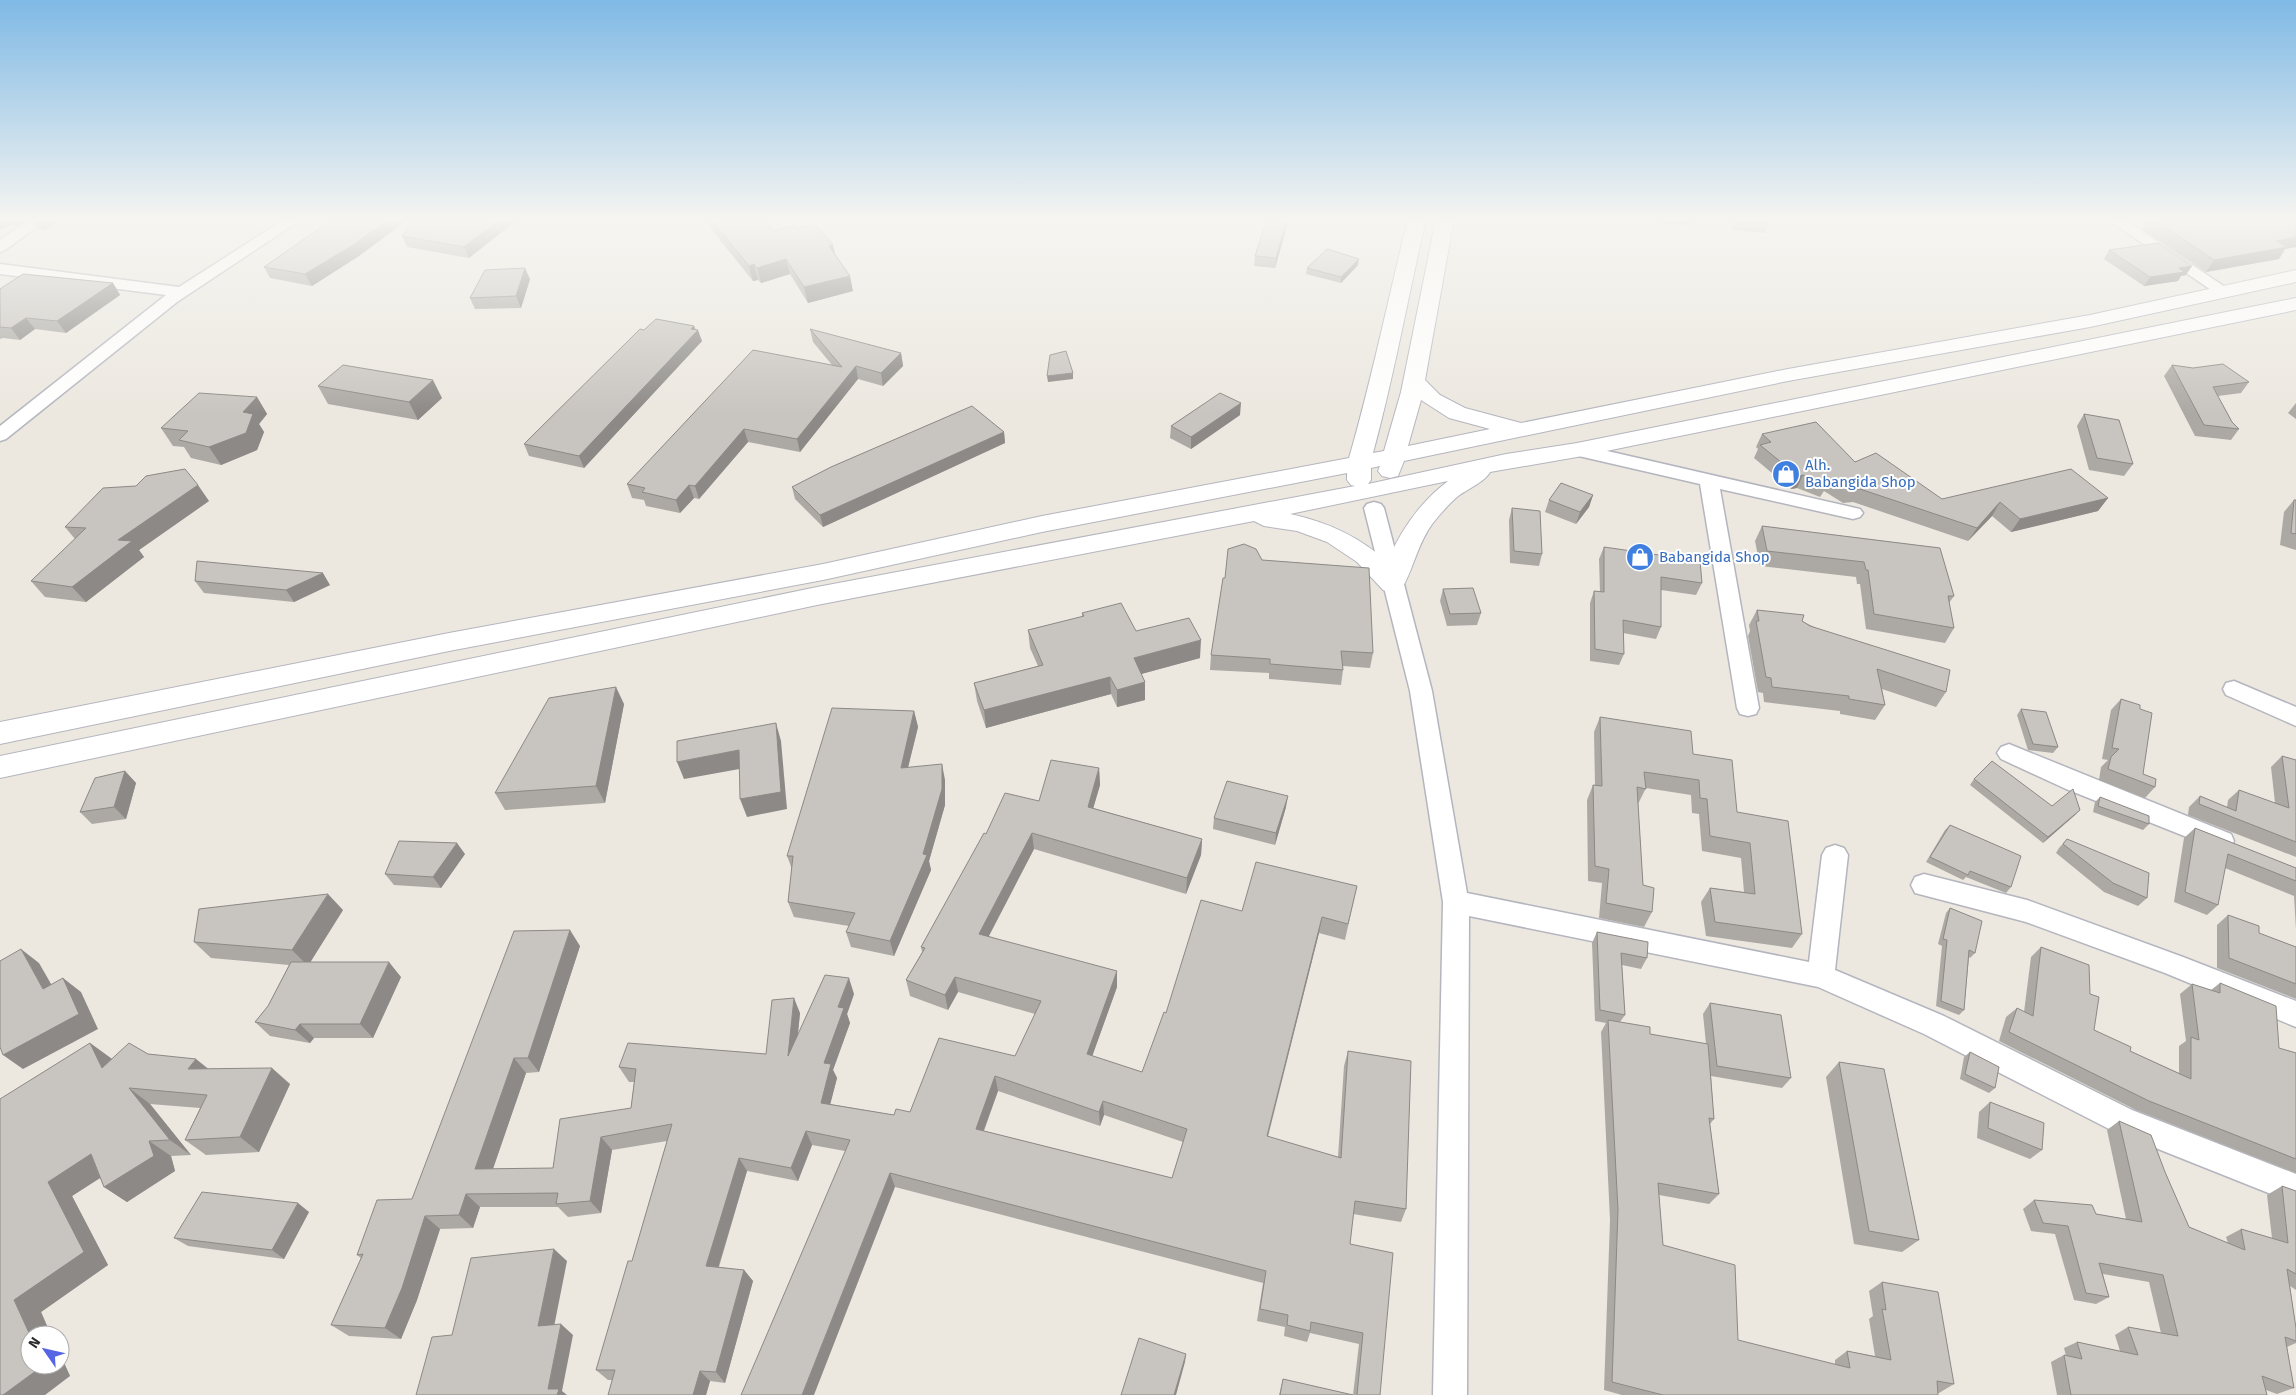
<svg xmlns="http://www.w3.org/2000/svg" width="2296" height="1395" font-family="'Fira Sans',sans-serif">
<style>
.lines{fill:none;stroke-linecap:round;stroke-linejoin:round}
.street-casing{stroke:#b4b5be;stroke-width:3}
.secondary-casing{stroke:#b4b5be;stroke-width:2}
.street{fill:#fff;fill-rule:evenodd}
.secondary{fill:#fff;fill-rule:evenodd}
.wall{fill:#aca9a4;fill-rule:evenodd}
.shaded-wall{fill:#8c8986}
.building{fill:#c8c4bf;stroke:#8c8986;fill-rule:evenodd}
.labels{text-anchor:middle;stroke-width:4;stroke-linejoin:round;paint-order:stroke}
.shop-label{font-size:15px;fill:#366cbe;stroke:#fff;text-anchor:start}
</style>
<rect width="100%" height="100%" fill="#ece8e0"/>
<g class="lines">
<g class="street-casing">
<path id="street" d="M31,219H48L5,250L0,252V240Z
M285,219H302L177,302L6,439L0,441V426L166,295L0,274V264L179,287Z
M2107,219H2124L2231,291L2229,294H2217Z
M1577,444L1860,509L1863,513L1860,517L1853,519L1720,489L1759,708L1756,714L1748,716L1740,714L1737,708L1700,484L1570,454L1568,450L1570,446Z
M1374,502L1381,504L1384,508L1432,691L1467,893L1809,962L1822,855L1826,848L1835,845L1844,848L1848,855L1835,970L1944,1016L2132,1110L2296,1174V1204L2113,1131L1924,1034L1818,987L1469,916L1467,1395H1433L1443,902L1410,691L1364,508L1367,504Z
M2234,681L2296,707V726L2226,695L2223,689L2226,683Z
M2009,744L2231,834L2234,841L2231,848L2222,851L2066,789L2001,759L1997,753L2001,747Z
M1924,874L2027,900L2183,957L2296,1001V1027L2165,973L2026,922L1915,893L1911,885L1915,877Z"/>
</g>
<g class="secondary-casing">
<path id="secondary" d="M1408,219H1426C1408,297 1394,376 1373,453L1384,451L1401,392L1436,219H1454L1425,380L1440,395L1465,408L1521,423L1788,369L2090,315L2296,270V282L2090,327L1788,381L1404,461L1398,476L1390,478L1382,476L1378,471L1380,466L1371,468V480L1368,484L1506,454L1577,443L2296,298V310L1577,457L1490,472C1485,482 1467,489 1457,497C1448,505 1440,514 1433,523C1417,544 1414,569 1401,590L1392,593L1383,590L1357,562L1327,542L1297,531L1264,526L1254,521L817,605L0,778V756L817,587L1355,486L1351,485L1347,480V473L1042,532L823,580L449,651L0,744V722L449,633L823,564L1042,516L1349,458C1372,379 1388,299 1408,219ZM1421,400L1449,418L1490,429L1408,446ZM1448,481C1420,502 1401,530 1387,562C1359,536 1327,522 1290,514Z"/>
</g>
<use href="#street" class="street"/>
<use href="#secondary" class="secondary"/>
</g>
<path class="wall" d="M0,219H28L17,226L10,225Z
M63,219L45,230L38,229L32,220Z
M64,219H86L82,222Z
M414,219H517V220L469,258L407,247L402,236Z
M703,219H763L773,231L798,228L833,245L835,255L853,291L808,303L790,274L761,283L758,280L753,281Z
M1289,219L1275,268L1254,266L1255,256Z
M1661,219H1692L1690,226L1661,223Z
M1731,219H1770L1765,233L1733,230Z
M2148,219H2296V247L2285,249L2279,259L2206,272L2142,229Z
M2109,250L2186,275L2181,276L2178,281L2144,286L2104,259Z
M359,256L312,286L270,278L264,267Z
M1358,265L1341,283L1306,274L1307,268Z
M530,279L521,308L475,309L470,298Z
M113,283L120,295L66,333L35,329L20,340L3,338L0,339V289Z
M694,326L702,341L584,468L529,456L524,444L644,330Z
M810,329L901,353L903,366L883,386L858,379L800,452L748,442L699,499L694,498L680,513L646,506L644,500L632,498L627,484L832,365L813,342Z
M2172,365L2249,382L2241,393L2218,396L2232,422L2239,429L2231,440L2195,436L2164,376Z
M318,386L442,398L418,420L328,404Z
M257,397L267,414L259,424L264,432L257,450L221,465L191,458L184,447L173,446L161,428Z
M2296,403V419L2288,413Z
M2084,414L2133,464L2124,476L2089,470L2077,426Z
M1240,415L1191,449L1170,438L1171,426Z
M1004,432L1005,443L823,527L795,499L792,487Z
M1762,434L1855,462L1942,499L2108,498L2098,511L2011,532L1992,516L1968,541L1853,502L1843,503L1824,491L1820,497L1797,488L1791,489L1754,458L1758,449L1756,447Z
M1593,495L1589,507L1576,524L1545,512L1549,500Z
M2294,500H2296V550L2280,545L2284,512Z
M209,501L139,550L144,557L86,602L45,597L31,581L75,539L65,527Z
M1512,508L1542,554L1539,566L1510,563L1509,520Z
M1762,526L1940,548L1954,596L1949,603L1954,628L1945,643L1866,629L1860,584H1857L1856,577L1760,566L1755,541Z
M1604,547L1702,583L1696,595L1661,590V627L1656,639L1623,633L1624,654L1619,665L1590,661V603L1594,591L1600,592L1599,559Z
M1262,560L1373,653L1370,668L1343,666V670L1341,685L1269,679V673L1210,670L1211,655L1225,578Z
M195,581L330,585L294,602L204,593Z
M1443,589L1481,613L1477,625L1447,626L1440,601Z
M1757,610L1802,621L1946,692L1936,707L1882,689L1885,705L1875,720L1840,714V711L1764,702L1763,693L1758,692L1748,636L1750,631L1749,625Z
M1082,613L1136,631L1200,658L1141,674L1145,700L1117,707L1111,694L986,728L977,701L974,683L1038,666L1030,648L1028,630L1082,617Z
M2121,699L2143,774L2155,787L2145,798L2099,780L2101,767L2108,760L2102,759L2111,710Z
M624,704L605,803L505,810L495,793Z
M2021,709L2058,747L2053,753L2028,750L2017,715Z
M914,711L918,727L908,767L945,780V805L929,861L931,870L894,956L851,947L846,932L849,926L794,917L788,902L792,869L787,856Z
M1600,717L1693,754L1737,812L1802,934L1792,948L1706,936L1701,902L1710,888L1744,892L1741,858L1702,851L1699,814L1692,813L1691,795L1646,788L1638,804L1643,885L1652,912L1644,927L1599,918L1602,883L1588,881L1587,800L1593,785H1595L1594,732Z
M2282,756L2296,760V857L2188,815L2189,807L2200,796L2227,807L2228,800L2239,790L2275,803L2271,767Z
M1099,768L1100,785L1093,808L1202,839L1201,855L1186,894L1034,849L989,936L1117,987L1092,1056L1142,1072L1166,1013L1242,911L1357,886L1345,940L1319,933L1268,1137L1338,1157L1344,1066L1348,1051L1406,1209L1401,1222L1353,1214L1350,1244L1380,1395H1279L1283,1379L1353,1395L1359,1344L1310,1333L1307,1342L1284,1336L1285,1327L1257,1321L1263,1283L895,1187L845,1151L812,1145L798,1181L747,1171L719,1267L744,1270L753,1281L725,1383L710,1381L706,1395H608L612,1380H608L596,1370L632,1261L667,1141L612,1150L601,1213L568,1217L558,1207H480L473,1228L440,1229L417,1300L401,1339L349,1336L331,1325L361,1258L357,1255L412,1199L580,946L539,1072L526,1073L493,1169L553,1168L631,1108L634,1082H629L619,1067L766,1054L800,1013L798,1034L854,994L847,1014L850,1023L833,1070L837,1078L830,1104L894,1115L910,1112L1015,1056L1035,1014L958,992L948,1010L910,996L906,980L922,952L921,947L986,834L1039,801ZM998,1091L1100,1126L1104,1115L1183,1142L1172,1178L984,1131Z
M125,771L136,783L126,819L92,824L80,812Z
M1974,779L2052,806L2075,815L2043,843L1970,785Z
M2100,797L2149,824L2143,830L2093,812L2095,802Z
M1286,807L1275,845L1213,829L1214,818Z
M1950,825L2011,887L2006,893L1966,877L1963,880L1926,862L1945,830Z
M2195,828L2296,868V930L2294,896L2225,868L2218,905L2207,915L2174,902L2184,838Z
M2067,839L2147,898L2138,906L2104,892L2056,853L2059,848Z
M465,854L441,888L394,885L385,874Z
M1950,908L1975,953L1970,958L1969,957L1964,1010L1959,1015L1936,1006L1942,946L1938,944L1946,913Z
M343,910L310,962L401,977L373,1038H314L310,1043L270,1036L255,1022L268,1006L289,965L211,958L194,942Z
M2228,915L2259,933L2296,947V999L2217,968V925Z
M1597,932L1647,958L1641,969L1622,965L1625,1015L1620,1022L1650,1034L1706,1044L1703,1014L1710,1003L1791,1078L1782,1088L1711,1076L1714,1119L1710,1124L1719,1194L1709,1204L1659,1195L1663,1245L1738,1340L1835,1365V1360L1847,1351L1875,1356L1869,1319L1873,1316L1869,1291L1882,1282L1954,1384L1939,1393H1938V1395H1622L1604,1390L1610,1220L1601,1032L1606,1023L1595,1021L1592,943Z
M2041,947L2090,994L2094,1030L2130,1051L2179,1073V1046L2186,1041L2180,994L2192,984L2211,990L2220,983L2279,1048L2296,1053V1173L2136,1110L1999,1041L2006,1017L2017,1008L2024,1012L2031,957Z
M90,1043L112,1059L148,1054L209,1069L290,1084L259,1152L206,1155L185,1140L200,1108L150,1104L191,1155L171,1156L175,1171L127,1202L104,1187L100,1178L72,1196L108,1265L41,1312L51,1335H30L60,1365V1354L70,1376L0,1395Z
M1970,1052L1995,1088L1989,1093L1960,1079L1964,1057Z
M1839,1062L1919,1240L1902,1252L1854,1244L1826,1077Z
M1990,1102L2042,1150L2030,1159L1977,1138L1979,1112Z
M2119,1121L2165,1172L2189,1227L2228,1243L2226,1237L2241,1229L2272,1238L2267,1195L2282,1186L2296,1191V1290L2290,1286L2296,1328V1343L2287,1347L2294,1388L2277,1394L2266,1390L2267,1395H2057L2051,1362L2064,1355L2066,1356L2064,1348L2077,1342L2120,1351L2115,1335L2128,1327L2161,1333L2149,1282L2103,1274L2109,1297L2096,1304L2074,1300L2055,1234L2031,1231L2023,1209L2034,1200L2096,1214L2126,1219L2107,1130Z
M309,1212L284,1259L188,1246L174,1238Z"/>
<path class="shaded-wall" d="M0,219H6L10,225L0,230Z
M13,219H28L17,226Z
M42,219H63L45,230L39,221Z
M389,219H409L359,256L312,286L305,274Z
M500,219H517V220L469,258L464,247Z
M1287,219H1289L1275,268L1276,258Z
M2296,237V247L2285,249L2279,259L2206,272L2214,260L2276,241Z
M833,245L836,260L829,246Z
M786,259L790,274L761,283L757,268Z
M1359,259L1358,265L1341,283V277Z
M754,264L758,280L753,281L749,266Z
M2192,266L2186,275L2181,276L2178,281L2144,286L2150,277L2179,268Z
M525,268L530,279L521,308L516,296Z
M850,276L853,291L808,303L804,287Z
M113,283L120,295L66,333L57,321Z
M26,318L35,329L20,340L11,328Z
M694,326L696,332L698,330L702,341L584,468L579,456Z
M901,353L903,366L883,386L881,373Z
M856,366L858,379L800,452L797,439Z
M1073,373V379L1048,382L1047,376Z
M433,380L442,398L418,420L409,402Z
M257,397L267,414L259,424L264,432L257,450L221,465L209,447Z
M1241,403L1240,415L1191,449V437Z
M744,429L748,442L699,499L695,486Z
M1004,432L1005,443L823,527L820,515Z
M1803,475L1797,488L1791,489L1798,476Z
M198,485L209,501L139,550L144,557L86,602L72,587L118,540Z
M689,485L694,498L680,513L676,500Z
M1593,495L1589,507L1576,524L1580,512Z
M2108,498L2098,511L2011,532L2020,519Z
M2000,502L1992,516L1968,541L1977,528Z
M323,573L330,585L294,602L286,590Z
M1201,640L1200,658L1134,676V658Z
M1110,677L1111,694L986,728L984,710Z
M1145,682V700L1117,707V690Z
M616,687L624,704L605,803L596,786Z
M914,711L918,727L904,784L901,768Z
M776,723L781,741L787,809L747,817L740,799Z
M739,750L745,768L684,779L677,762Z
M942,764L945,780V805L929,861L931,870L894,956L890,941L923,854Z
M1099,768L1100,785L1089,823L1088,807Z
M125,771L136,783L126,819L114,807Z
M1288,796L1286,807L1275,845L1276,833Z
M2080,810L2075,815L2043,843L2048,837Z
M1032,833L1034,849L982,949L979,934Z
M1202,839L1201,855L1186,894L1187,878Z
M457,843L465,854L441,888L433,877Z
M328,894L343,910L308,966L292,950Z
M1322,917L1319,933L1264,1150L1267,1136Z
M570,930L580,946L539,1072L528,1058Z
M21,949L39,963L62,1003L43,989Z
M389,962L401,977L373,1038L360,1024Z
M1117,971V987L1088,1068L1087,1054Z
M955,977L958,992L948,1010L945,995Z
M63,978L81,992L98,1029L23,1069L3,1055Z
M849,978L854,994L847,1014L850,1023L833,1070L837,1078L827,1117L821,1103L824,1063L838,1007Z
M794,998L800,1013L794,1071L788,1056Z
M300,1024L314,1038L310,1043L295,1030Z
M90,1043L112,1059L102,1068Z
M514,1058L526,1073L488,1183L475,1169Z
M196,1059L216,1075L188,1069Z
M272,1068L290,1084L259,1152L240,1137Z
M995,1076L998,1091L979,1143L976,1129Z
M129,1088L150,1104L191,1155L170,1140Z
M1103,1101L1104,1115L1100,1126L1099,1112Z
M806,1131L812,1145L798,1181L791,1168Z
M601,1137L612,1150L601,1213L590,1201Z
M149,1141L171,1156L175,1171L127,1202L104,1187Z
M91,1154L114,1169L72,1196L108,1265L41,1312L51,1335H30L14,1300L48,1182Z
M739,1158L747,1171L715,1278L706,1266Z
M890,1173L895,1187L814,1395H802Z
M466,1194L480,1207L473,1228L459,1215Z
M298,1203L309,1212L284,1259L272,1250Z
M425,1216L440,1229L417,1300L401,1339L385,1328Z
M554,1249L567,1261L552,1337L538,1326Z
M744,1270L753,1281L725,1383L716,1372Z
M561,1324L573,1335L562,1391L567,1395H555L548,1389Z
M60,1354L70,1376L45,1395H3L44,1365H60Z
M1186,1354L1185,1362L1176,1395H1174Z
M700,1371L710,1381L706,1395H693Z"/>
<path class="building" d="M33,219H42L39,221L32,220Z
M333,219H389L353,245L305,274L264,267Z
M414,219H500L464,247L402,236Z
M711,219H763L773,231L795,225L798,228L815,224L833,245L829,246L850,276L804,287L786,259L757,268L754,264L749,266Z
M1267,219H1287L1276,258L1255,256Z
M2153,219H2296V237L2276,241L2287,247L2214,260Z
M2158,243L2192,266L2179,268L2184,272L2150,277L2109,250Z
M1327,249L1359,259L1341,277L1307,268Z
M525,268L516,296L470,298L485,270Z
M23,274L113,283L57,321L26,318L11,328L0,327V289Z
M656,319L694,326L691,329L698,330L579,456L524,444L640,329L644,330Z
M810,329L901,353L881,373L856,366L797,439L744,429L695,486L689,485L676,500L642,492L645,488L627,484L753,350L842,367Z
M1066,351L1073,373L1047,376L1050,355Z
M2223,364L2249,382L2213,387L2232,422L2239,429L2204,425L2172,365L2193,368Z
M343,365L433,380L409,402L318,386Z
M199,393L257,397L243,412L253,414L246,433L209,447L179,440L188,431L161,428Z
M1220,393L1241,403L1191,437L1171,426Z
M972,406L1004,432L820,515L792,487L831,467Z
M2084,414L2119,420L2133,464L2097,458Z
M1816,422L1855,462L1876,453L1942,499L2071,469L2108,498L2020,519L2000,502L1977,528L1860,489L1850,490L1830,478L1826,484L1803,475L1798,476L1760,445L1771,442L1762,434Z
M185,469L198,485L118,540L132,541L72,587L31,581L86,528L65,527L103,488L136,486L146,476Z
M1561,483L1593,495L1580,512L1549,500Z
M2294,500H2296V534L2291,533Z
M1512,508L1540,511L1542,554L1514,551Z
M1762,526L1940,548L1954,596H1948L1954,628L1874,614L1868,570H1866L1864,562L1767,551Z
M1244,544L1256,549L1262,560L1369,568L1373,653L1341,651L1343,670L1270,664V659L1211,655L1223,578H1225L1228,549Z
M1604,547L1700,561L1702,583L1661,577V627L1623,620L1624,654L1595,649L1594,591L1604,592Z
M197,561L323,573L286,590L195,581Z
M1473,588L1481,613L1450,614L1443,589Z
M1121,603L1136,631L1189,618L1201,640L1134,658L1145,682L1117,690L1110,677L984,710L974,683L1043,665L1028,630L1084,616L1082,613Z
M1757,610L1804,615L1802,621L1810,626L1950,670L1946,692L1877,669L1885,705L1849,699V696L1772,687L1771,678L1766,677L1756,621H1759Z
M616,687L596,786L495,793L549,698Z
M2121,699L2140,705V709L2152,713L2143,774L2156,779L2155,787L2108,769L2111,757L2119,749L2112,748Z
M832,708L914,711L901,768L942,764V789L923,854L927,855L890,941L846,932L855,913L788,902L793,856H787Z
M2021,709L2046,712L2058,747L2033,744Z
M1600,717L1691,731L1693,754L1732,760L1737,812L1788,821L1802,934L1715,922L1710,888L1755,894L1750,843L1710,836L1707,799L1700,798L1699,780L1644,772L1646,789L1637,787L1643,885L1654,888L1652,912L1606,903L1609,869L1595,866L1593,785L1602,786Z
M776,723L781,792L740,799L739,750L677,762V741Z
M2282,756L2296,760V842L2199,804L2200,796L2236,811L2239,790L2289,808Z
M1051,760L1099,768L1088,807L1202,839L1187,878L1032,833L979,934L1117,971L1087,1054L1142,1072L1164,1012L1166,1013L1201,900L1242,911L1256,862L1357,886L1348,924L1322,917L1267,1136L1341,1158L1348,1051L1411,1061L1406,1209L1355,1201L1350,1244L1393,1253L1380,1395H1357L1363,1333L1311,1322L1310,1331L1287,1325L1288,1315L1260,1309L1266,1271L890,1173L802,1395H741L850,1140L806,1131L791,1168L739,1158L706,1266L744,1270L716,1372L700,1371L693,1395H608L615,1370H596L628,1261H632L672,1124L601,1137L590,1201L556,1204L558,1193L466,1194L459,1215L425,1216L402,1288L385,1328L331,1325L363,1254L357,1255L377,1200L412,1199L514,931L570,930L528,1058H514L475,1169L553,1168L560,1119L631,1108L636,1069L619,1067L628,1043L766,1054L772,1000L794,998L788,1056L825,975L849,978L838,1007L844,1008L824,1063L831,1064L821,1103L894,1115L896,1109L910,1112L939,1038L1015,1056L1041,1001L955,977L945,995L906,980L925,948L921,947L984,833L986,834L1005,793L1039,801ZM995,1076L1099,1112L1103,1101L1187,1129L1172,1178L976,1129Z
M1992,761L2052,806L2073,789L2080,810L2048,837L1974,779Z
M125,771L114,807L80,812L95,778Z
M1227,781L1288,796L1276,833L1214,818Z
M2100,797L2149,816V824L2098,806Z
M1950,825L2021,856L2011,887L1970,871L1968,875L1930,857Z
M2195,828L2296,868V881L2228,854L2218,905L2185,892Z
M2067,839L2149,873L2147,898L2113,883L2063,844Z
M399,841L457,843L433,877L385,874Z
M328,894L292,950L194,942L199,909Z
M1950,908L1982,921L1975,953L1969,950L1964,1010L1941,1001L1947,940L1943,939Z
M2228,915L2259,926V933L2296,947V984L2229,958Z
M1597,932L1648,942L1647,958L1621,953L1625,1015L1600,1010Z
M2041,947L2089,965L2090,994L2099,997L2094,1030L2131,1047L2130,1051L2191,1079V1037L2199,1040L2192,984L2220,993V983L2276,1006L2279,1048L2296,1053V1159L2149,1101L2009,1032L2017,1008L2033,1016Z
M21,949L43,989L63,978L79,1014L3,1055L0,1047V961Z
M291,962H389L360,1024H300L295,1030L255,1022L268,1006Z
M1710,1003L1781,1015L1791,1078L1717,1066Z
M1608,1020L1650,1027V1034L1708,1044L1714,1119L1709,1118L1719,1194L1658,1183L1663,1245L1735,1265L1738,1340L1850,1368L1847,1351L1891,1360L1882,1309L1886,1310L1882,1282L1938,1292L1954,1384L1937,1381L1938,1395H1663L1612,1382L1618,1210Z
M90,1043L102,1068L129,1043L148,1054L196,1059L188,1069L272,1068L240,1137L185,1140L207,1095L129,1088L170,1140L149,1141L154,1156L104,1187L91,1154L48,1182L84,1252L14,1300L30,1335V1365H44L3,1395H0V1099Z
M1970,1052L1999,1067L1995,1088L1965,1074Z
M1839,1062L1884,1069L1919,1240L1869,1231Z
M1990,1102L2044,1123L2042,1150L1988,1128Z
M2119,1121L2151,1135L2165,1172L2189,1227L2245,1250L2241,1229L2288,1243L2282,1186L2296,1191V1274L2287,1269L2296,1328V1341L2285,1337L2294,1388L2262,1376L2267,1395H2071L2064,1355L2082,1359L2077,1342L2138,1355L2128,1327L2178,1336L2163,1275L2099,1263L2109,1297L2086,1293L2068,1226L2043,1223L2034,1200L2092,1205L2096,1214L2142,1222Z
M202,1192L298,1203L272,1250L174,1238Z
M554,1249L538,1326L561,1324L548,1389H559L557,1395H416L432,1337L452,1335L471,1258Z
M1139,1338L1186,1354L1174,1395H1121Z
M1283,1379L1353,1395H1280Z"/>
<linearGradient id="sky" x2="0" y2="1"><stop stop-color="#7fb9e5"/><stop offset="0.53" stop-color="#f6f5f1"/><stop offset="1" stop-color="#f6f5f1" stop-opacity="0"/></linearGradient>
<rect width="2296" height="414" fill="url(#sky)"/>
<defs>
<g id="shop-disc" transform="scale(1.4375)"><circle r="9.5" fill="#3f7fe0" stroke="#fff"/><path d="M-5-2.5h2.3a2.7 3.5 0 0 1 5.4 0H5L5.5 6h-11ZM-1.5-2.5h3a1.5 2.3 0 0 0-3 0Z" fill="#fff"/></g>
</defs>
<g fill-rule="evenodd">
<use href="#shop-disc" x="1786" y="474"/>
<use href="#shop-disc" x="1640" y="557"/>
</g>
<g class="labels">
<g class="shop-label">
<text x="1805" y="470">Alh.<tspan x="1805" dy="17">Babangida Shop</tspan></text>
<text x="1659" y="562">Babangida Shop</text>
</g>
</g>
<g transform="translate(45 1350) rotate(304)"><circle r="24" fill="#ffffff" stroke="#ababab"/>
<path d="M0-4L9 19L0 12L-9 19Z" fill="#5565e4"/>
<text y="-8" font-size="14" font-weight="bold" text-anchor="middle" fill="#2c2c2c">N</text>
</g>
</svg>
